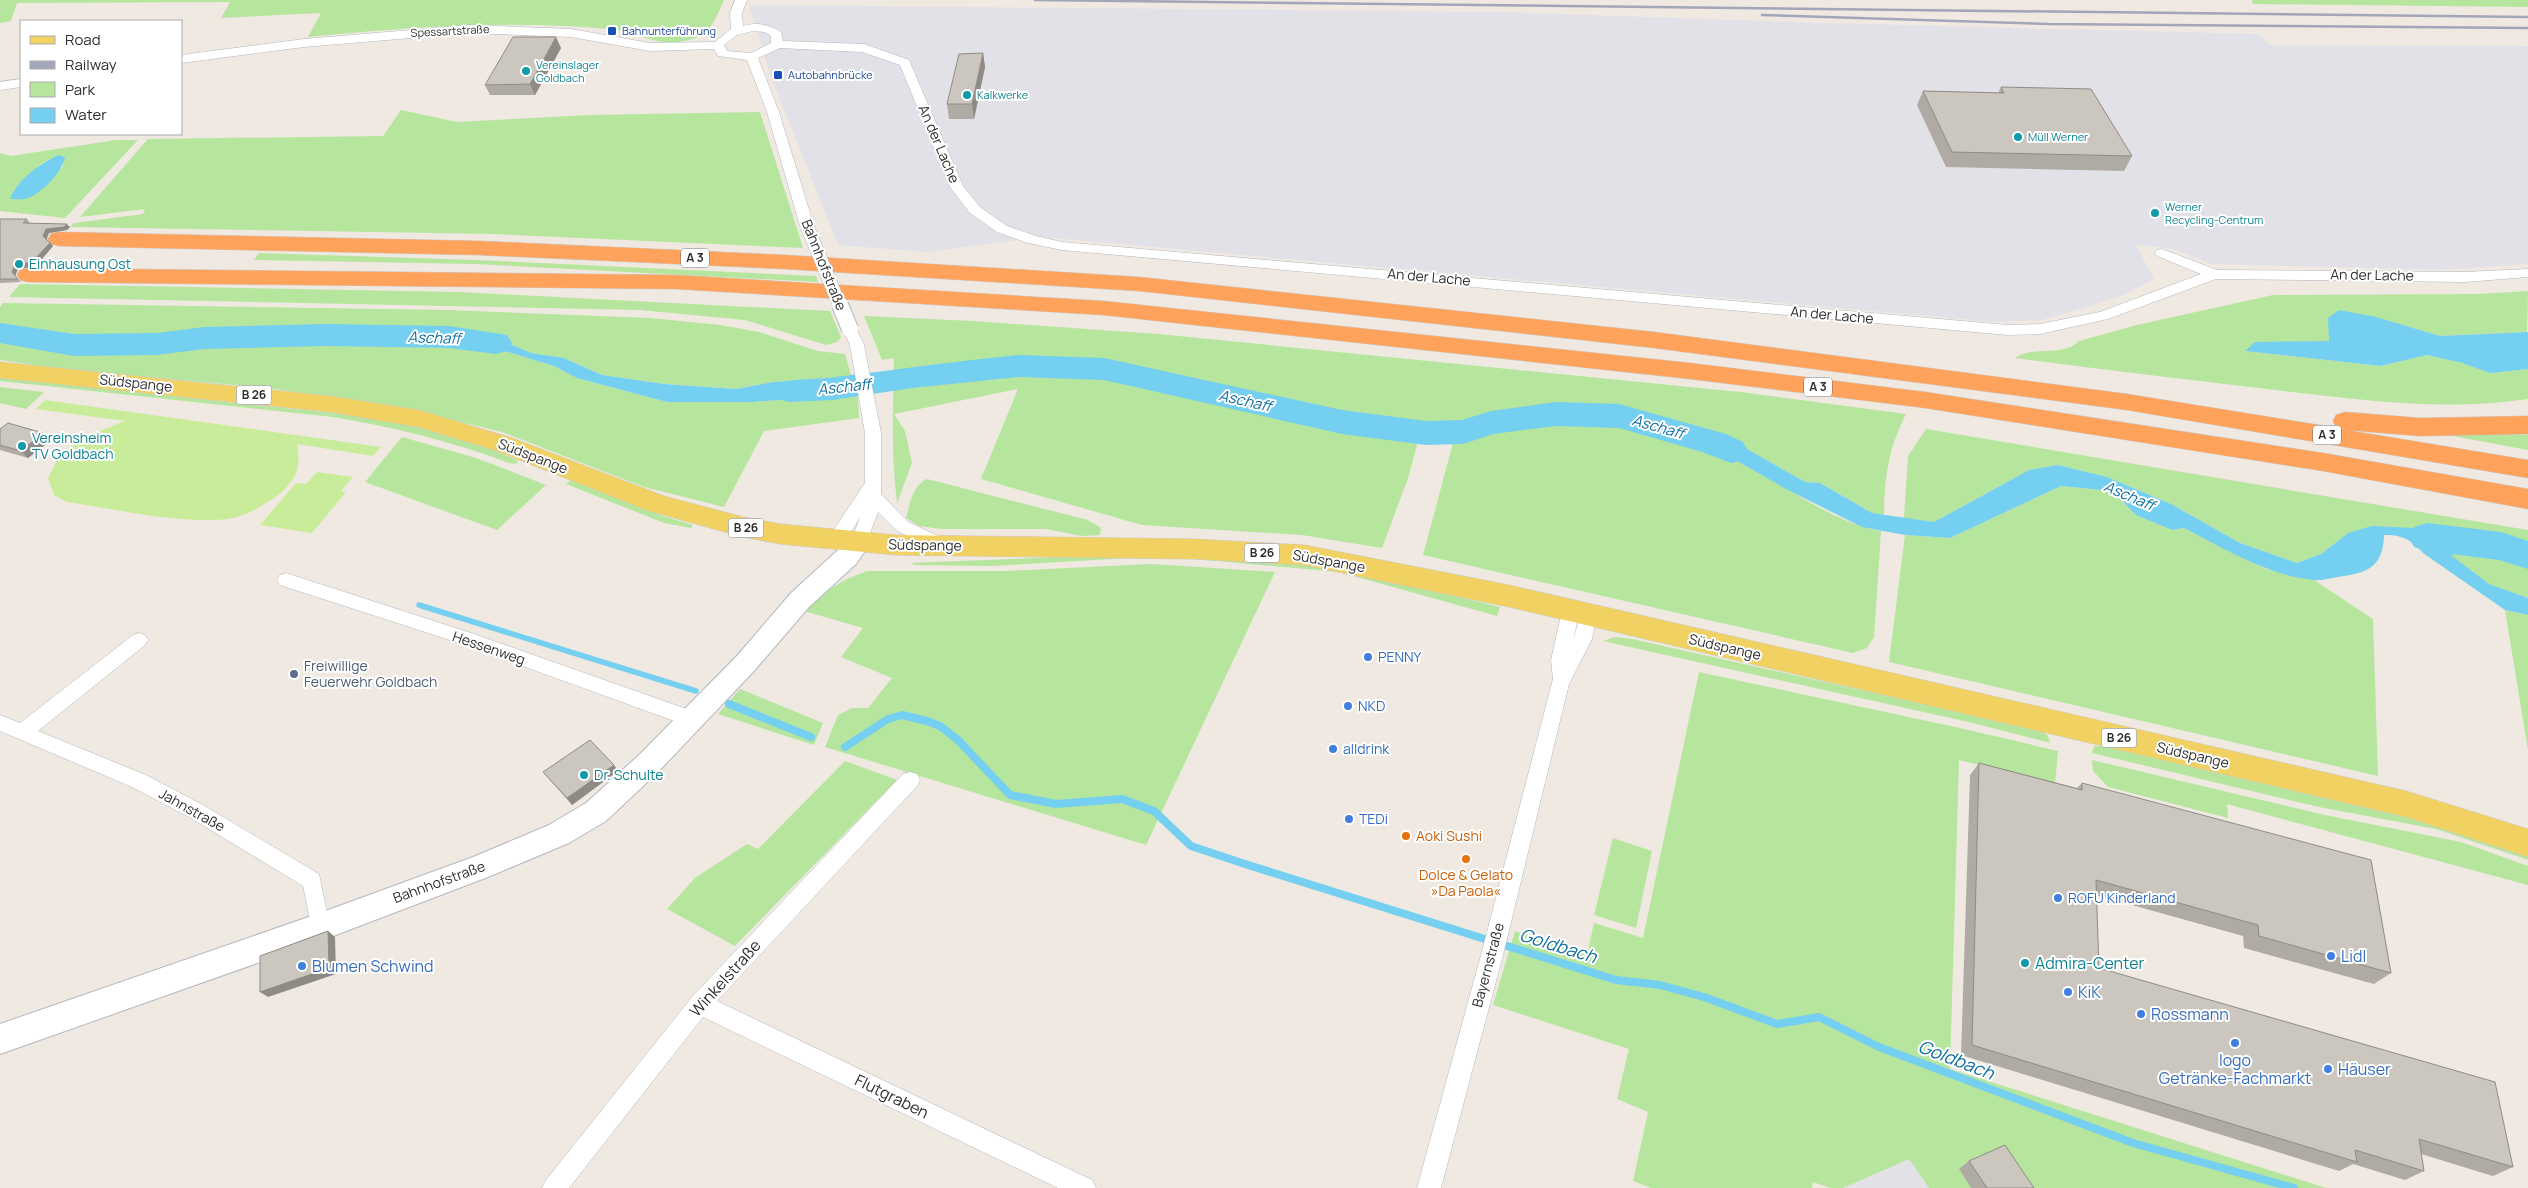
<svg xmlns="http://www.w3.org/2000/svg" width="2528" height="1188" font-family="Manrope,sans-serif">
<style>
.industrial{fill:#e3e1e8}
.green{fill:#b6e59e;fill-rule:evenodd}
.pitch{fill:#c9ec9a}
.water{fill:#75cff0}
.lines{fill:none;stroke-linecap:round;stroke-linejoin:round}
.stream-far1{stroke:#75cff0;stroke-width:5.5}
.stream{stroke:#75cff0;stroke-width:8}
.river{fill:#75cff0;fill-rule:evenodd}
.street-casing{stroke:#b4b7c1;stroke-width:1}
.secondary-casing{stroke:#b4b7c1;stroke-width:2}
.primary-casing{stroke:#c9c9c9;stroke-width:1}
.highway-casing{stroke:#c9c9c9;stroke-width:1}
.street{fill:#fff;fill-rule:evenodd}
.secondary{fill:#fff;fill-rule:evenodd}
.primary{fill:#f2d163;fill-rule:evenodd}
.highway{fill:#ffa35c;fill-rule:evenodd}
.rail{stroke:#a3a6b8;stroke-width:2.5}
.street-bridge-far1-casing{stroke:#b4b7c1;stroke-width:14;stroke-linecap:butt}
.street-bridge-casing{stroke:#b4b7c1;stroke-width:18;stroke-linecap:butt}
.street-bridge-far1{stroke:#fff;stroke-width:13}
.street-bridge{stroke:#fff;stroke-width:16}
.wall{fill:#afaba4}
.shaded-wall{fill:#8e8b86}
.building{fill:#cbc7bf;stroke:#8e8b86}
.transit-dot{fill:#1a4fb4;stroke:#fff;stroke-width:2}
.culture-dot{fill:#0f9aa8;stroke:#fff;stroke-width:2}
.shop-dot{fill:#3f7fe0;stroke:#fff;stroke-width:2}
.service-dot{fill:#5c6f8a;stroke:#fff;stroke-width:2}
.food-dot{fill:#e8710a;stroke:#fff;stroke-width:2}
.labels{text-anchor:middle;stroke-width:4;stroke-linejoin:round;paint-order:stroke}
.far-street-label{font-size:11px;fill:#2e2e2e;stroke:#fff}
.far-transit-label{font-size:11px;fill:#164399;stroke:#fff;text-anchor:start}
.far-culture-label{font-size:11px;fill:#0d838f;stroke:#fff;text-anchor:start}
.shield{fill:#fff;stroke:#6d6d6d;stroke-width:1}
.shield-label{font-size:12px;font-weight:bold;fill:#2e2e2e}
.street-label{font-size:14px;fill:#2e2e2e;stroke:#fff}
.culture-label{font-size:14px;fill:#0d838f;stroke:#fff;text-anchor:start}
.shop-label{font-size:14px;fill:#366cbe;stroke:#fff;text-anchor:start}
.service-label{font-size:14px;fill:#4e5e75;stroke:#fff;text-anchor:start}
.food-label{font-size:14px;fill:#c56008;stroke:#fff;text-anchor:start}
.water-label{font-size:15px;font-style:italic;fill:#0d6fa3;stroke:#fff}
.near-shop-label{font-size:16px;fill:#366cbe;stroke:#fff;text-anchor:start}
.near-culture-label{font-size:16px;fill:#0d838f;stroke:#fff;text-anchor:start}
.near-street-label{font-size:16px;fill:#2e2e2e;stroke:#fff}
.near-water-label{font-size:18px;font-style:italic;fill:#0d6fa3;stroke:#fff}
</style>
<rect width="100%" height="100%" fill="#efe9e1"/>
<path class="industrial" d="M749,5L1504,12L1824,23L2258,34L2270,45L2528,46V264L2440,270L2212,264L2170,248L2136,245L2154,279L2122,296L2042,320L1996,322L1041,237L928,252L838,245L771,77Z
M1909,1159L1929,1188H1843Z"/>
<path class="green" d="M0,0H724C717,15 712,32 695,38C661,51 640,32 610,29C509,20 409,27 308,37L321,13L221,18L230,2L17,3L11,21L0,23Z
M2252,0H2528V7L2253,4Z
M401,110L457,122L588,115L760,112L803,248L493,234L70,227L74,223L143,214L145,209L80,217L148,139L383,136Z
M116,140H138L65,218L0,211V153L11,156ZM58,155L63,166L39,191H13L41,164Z
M259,253L476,260L816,276L818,282L475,264L254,260Z
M20,284L458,292L830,311L841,337L837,342L826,345L745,320L640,310L9,297Z
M2528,291L2527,332L2440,336L2376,317L2329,341L2246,351L2381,366L2427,355L2462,363L2490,373L2528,369V399C2440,412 2355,399 2267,389C2183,379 2099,369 2015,358C2033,345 2062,358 2079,341L2137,325L2273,295L2478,294Z
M3,303L448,310L650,318L720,325L759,332L818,351L845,354L858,399L859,418L764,431L724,507L644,487L502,432L412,410L268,388L63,369L0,360V307ZM494,337L531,353L564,358L602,375L664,384L736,389L773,382L835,378L844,394L752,402H667L577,378L554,366L488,346L456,342Z
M864,316L973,321L1158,334L1740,392L1906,414C1888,450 1885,475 1884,515L1872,513L1820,483L1805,482L1740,445L1685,441C1700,446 1717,451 1732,458C1781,481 1827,521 1881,531L1874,637L1867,648L1853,653L1423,555L1453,443L1418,441L1408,478L1382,548L1302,535L1142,525L981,479L1018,389L894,414L905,431L912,463L897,503C891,455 893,406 894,358L882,360Z
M0,378C82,386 163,395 245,404C336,413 434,420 518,461L516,464L509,463C451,441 393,427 333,417L0,381Z
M0,387L44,392L26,409L0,403Z
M1926,429L2528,530V598L2489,584L2451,556L2456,547L2471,542L2473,539L2435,529L2348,533L2321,554L2297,563L2240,543L2171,504L2107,477L2058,465L2029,470L1934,522L1904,518L1908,456Z
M2436,433L2528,435V450Z
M402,437L476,458L546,485L497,530L365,482Z
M572,479L663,516L693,525L691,528L664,523L566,484Z
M927,479L1088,520L1101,528L1100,535L1082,536L1046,529H942L919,526L906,518C910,503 912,486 927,479Z
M2061,486L2112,491L2136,515L2172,530L2184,528L2266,569L2314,580L2373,619L2378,776L1889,662L1905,535L1950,538Z
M1195,554L1341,569L1500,607L1497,616L1339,572L1195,559L1130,558L992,566L915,565L910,563L1083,556Z
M1152,564L1275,572L1146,845L825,747L838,715L852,708H868L892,678L841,657L863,628L804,611C824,592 841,579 868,571H1008Z
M2505,610L2528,615V750Z
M1615,637L1632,639L2041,730L2048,736L2050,743L1973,723L1603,641Z
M1699,672L1960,728L2058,751L2055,784L1959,760L1950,1069L2326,1188H2018L1959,1169L1971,1188H1929L1909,1159L1843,1188H1830L1813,1182L1812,1188H1651L1633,1181L1648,1112L1617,1099L1629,1049L1493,1005L1515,931L1587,955L1594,923L1643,938Z
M740,689L823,723L814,745L718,714Z
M2094,746H2112L2399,813L2528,854V860L2436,829L2319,807L2092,753Z
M2092,760L2325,815L2461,842L2528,866V885L2227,804L2228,818L2108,787L2093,771Z
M845,761L897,780L735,946L667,909L695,878L747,844L758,849Z
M1613,838L1652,851L1636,928L1594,915Z"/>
<path class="pitch" d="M45,400L381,447L373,456L297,444C301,468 297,480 277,496C266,503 253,512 240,516C200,529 110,508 67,502L54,495L48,478L60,455L87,436L125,421L36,409Z
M317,472L353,477L341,491L346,492L312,533L260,525L296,483L306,484Z"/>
<path class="water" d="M58,155L65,157C62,172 42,194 25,199C21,200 14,199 10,199C17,180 40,164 58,155Z
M2339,310L2376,317L2440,336L2528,332V369L2490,373L2462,363L2427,355L2381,366L2245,351L2255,342L2329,341L2328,318Z
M434,331L494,337L531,353L564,358L602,375L664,384L736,389L773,382L835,378L844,395L752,402H667L577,378L554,366L488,346L456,342Z
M1691,430L1740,445L1805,482L1820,483L1872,513L1934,522L2029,470L2058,465L2107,477L2171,504L2240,543L2297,563L2321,554L2348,533L2372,526L2435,529L2473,539L2470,546L2456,547L2452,556L2489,584L2528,598V615L2505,610L2423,553C2412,540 2401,534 2384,535C2383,564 2371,572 2344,576C2334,577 2323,581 2313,580C2267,575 2225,549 2184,528L2172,530L2136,515L2112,491L2061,486L1950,538L1905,535L1862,527L1786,489L1732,458L1685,441L1683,434Z"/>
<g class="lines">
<path class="stream-far1" d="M419,605L696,691"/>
<path class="stream" d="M729,704L811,737
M845,747L888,719L902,715L927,721L940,726L958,740L1010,795L1056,804L1122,799L1154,811L1191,846L1245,864L1616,980L1660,985L1704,997L1777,1024L1819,1017L1879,1047L2133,1143L2294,1188"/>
<path class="river" d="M0,323L74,334L156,333L205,327L326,324L449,326L507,335L512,343L507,351L496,354L449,348L326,346L205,349L156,355L74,356L0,343Z
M1019,355L1104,358L1342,410L1426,421L1462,420L1491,411L1556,402L1619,404L1726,434L1743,442L1748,451L1743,460L1731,463L1702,452L1619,428L1556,426L1493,434L1463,444L1426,445L1342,434L1104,380L1019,377L912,388L833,400L789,402L777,399L772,391L777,383C796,378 815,380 835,377C896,370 957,361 1019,355Z
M2427,523L2501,532L2528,541V569L2499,560L2427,551L2414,547L2409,537L2414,527Z"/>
<g class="street-casing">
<path id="street" d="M735,0H747L742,13L743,26C757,22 769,24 781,32L783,41L864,44L909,60L963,186L980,207L1007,226L1036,236L1062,242L2008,325L2040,324L2100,312L2201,274L2157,256L2155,253L2157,250L2162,249L2217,270L2465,272L2528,269V277L2465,282L2216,279L2108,319L2040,334L2008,335L1062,250L1028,243L997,232L970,213L950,187L900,65L862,52L780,48L758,58L779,112L814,226L807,230L800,226L767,112L747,60L718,56L714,49L650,51L571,37L470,33L304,47L181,63V55L304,39L470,25L571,29L650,43L715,42L731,29L730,13ZM753,31L765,32L771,36V43L751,53L727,51L724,45L737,35Z
M21,79V87L0,90V82Z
M850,324L855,326L864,345L881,433V494L908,522L949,541L952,546L949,551L943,552L937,551L896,530L878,512L865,547L859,548L853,547L851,542L860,517C853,528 844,549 829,545L827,540L865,483V433L850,345L843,329Z
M286,573L474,634L698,713L700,719L698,725L691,727L462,644L280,585L277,580L280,575Z
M1571,604L1577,606L1580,611L1573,640L1582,610L1588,608L1594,610L1597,615L1592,639L1569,684L1503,955L1441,1188H1417L1481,955L1553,679L1551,660L1562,611L1565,606Z
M139,633L145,635L148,640L145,645L38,731L146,775L203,805L319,874L330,927L327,934L320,937L313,934L303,886L189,817L132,787L0,731V715L20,723L133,635Z
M910,772L917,774L920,780L917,786L717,1001L1092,1180L1096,1188H1058L703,1017L569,1188H542L546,1180L692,997L903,774Z"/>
</g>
<g class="secondary-casing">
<path id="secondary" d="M859,533L868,536L871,542L856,564L809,607L754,671L658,772L606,821L569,843L488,877L320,941L0,1054V1024L320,913L473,857L549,825L586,803L638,756L736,657L791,593L838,550L850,536Z"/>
</g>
<g class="primary-casing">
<path id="primary" d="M0,362L330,396L419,410L512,438L664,496L743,517L780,524L896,535L1194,539L1304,545L1509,585L2406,791L2528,829V857L2406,817L1509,607L1304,565L1194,559L896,555L780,544L743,537L649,511L494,450L418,427L330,412L0,378Z"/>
</g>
<g class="highway-casing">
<path id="highway" d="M59,232L479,241L785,255L1139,277L1654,332L2127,394L2344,429L2336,427L2333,421L2336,415L2345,412L2420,418L2528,416V434L2420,436L2346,430L2528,460V478L2127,410L1654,348L1139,291L785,269L479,255L59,246L51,244L48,239L51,234Z
M28,268L676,275L1103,301L1690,363L1925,392L2323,453L2528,489V509L2323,471L1925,408L1690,379L1103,315L676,289L28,282L20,280L17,275L20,270Z"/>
</g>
<use href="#street" class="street"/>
<use href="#secondary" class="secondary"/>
<use href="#primary" class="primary"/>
<use href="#highway" class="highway"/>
<path class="rail" d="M1035,0L2528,17
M1762,15L2049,24L2528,28"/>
<g class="street-bridge-far1-casing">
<path id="street-bridge-far1" d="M807,226L840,306"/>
</g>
<g class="street-bridge-casing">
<path id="street-bridge" d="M840,305L850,329"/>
</g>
<use href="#street-bridge-far1" class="street-bridge-far1"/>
<use href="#street-bridge" class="street-bridge"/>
</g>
<path class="wall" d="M561,48L535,95H490L485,85Z
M983,53L985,67L974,119H949L947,104Z
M2001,87L2132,156L2124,171L1946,167L1917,105L1923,91L1998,93Z
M0,219H27L30,223L70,227L67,230L49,233L47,239L53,246L36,266L18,269L15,276L21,282L0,283Z
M0,429L43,433L50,441L28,458L0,450Z
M1979,763L2077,788L2082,783L2391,973L2374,984L2244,948L2243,936L2096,895L2099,968L2513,1167L2493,1176L2421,1154L2424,1171L2405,1180L2353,1164L2339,1171L1961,1055L1970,775Z
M614,765L618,771L572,805L543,772Z
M1969,1161L2034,1188H1971L1959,1169Z"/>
<path class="shaded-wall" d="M556,37L561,48L535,95L530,84Z
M983,53L985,67L974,119L972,104Z
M67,224L70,227L67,230L49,233L46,240L43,236L46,229Z
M50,243L53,246L36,266L18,269L15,276L12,272L15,265Z
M43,433L50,441L28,458L21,451Z
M614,765L618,771L572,805L567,798Z
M328,931L335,937L336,974L268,997L260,992Z"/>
<path class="building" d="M513,37H556L530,84L485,85Z
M983,53L972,104H947L959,54Z
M2001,87L2091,89L2132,156L1952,152L1923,91L2004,93Z
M0,219H27L23,223L67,224L64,227L46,229L43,236L50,243L32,262L15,265L12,272L18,279H0Z
M8,423L43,433L21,451L0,445V429Z
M590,740L614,765L567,798L543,772Z
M1979,763L2082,790V783L2371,860L2391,973L2259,936L2258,925L2096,880L2099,968L2495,1082L2513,1167L2419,1139L2424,1171L2355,1150L2357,1162L1972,1045Z
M328,931L329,968L260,992V956Z
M2005,1145L2034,1188H1987L1969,1161Z"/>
<g class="transit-dot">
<rect x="607" y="26" width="10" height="10" rx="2.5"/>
<rect x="773" y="70" width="10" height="10" rx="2.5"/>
</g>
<g class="culture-dot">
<circle cx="526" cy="71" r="5"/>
<circle cx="967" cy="95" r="5"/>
<circle cx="2018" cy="137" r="5"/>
<circle cx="2155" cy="213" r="5"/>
<circle cx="19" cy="264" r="5"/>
<circle cx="22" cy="446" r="5"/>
<circle cx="584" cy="775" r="5"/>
<circle cx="2025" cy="963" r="5"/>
</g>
<g class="shop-dot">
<circle cx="1368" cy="657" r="5"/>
<circle cx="1348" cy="706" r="5"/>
<circle cx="1333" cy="749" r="5"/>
<circle cx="1349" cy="819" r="5"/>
<circle cx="2058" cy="898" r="5"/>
<circle cx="2331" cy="956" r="5"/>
<circle cx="302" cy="966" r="5"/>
<circle cx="2068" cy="992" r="5"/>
<circle cx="2141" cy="1014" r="5"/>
<circle cx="2235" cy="1043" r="5"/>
<circle cx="2328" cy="1069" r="5"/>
</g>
<circle class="service-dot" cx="294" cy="674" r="5"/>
<g class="food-dot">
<circle cx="1406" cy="836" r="5"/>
<circle cx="1466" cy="859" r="5"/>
</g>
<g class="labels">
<g class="far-street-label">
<text transform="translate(450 31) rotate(-3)" y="4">Spessartstraße</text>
</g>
<g class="far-transit-label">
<text x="622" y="35">Bahnunterführung</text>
<text x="788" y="79">Autobahnbrücke</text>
</g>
<g class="far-culture-label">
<text x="536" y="69">Vereinslager<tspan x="536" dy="13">Goldbach</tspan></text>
<text x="977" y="99">Kalkwerke</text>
<text x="2028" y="141">Müll Werner</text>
<text x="2165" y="211">Werner<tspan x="2165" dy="13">Recycling-Centrum</tspan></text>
</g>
<g class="shield">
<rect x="681" y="248.5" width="28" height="19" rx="4"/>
<rect x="1804" y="377.5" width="28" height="19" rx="4"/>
<rect x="236.5" y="385.5" width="35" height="19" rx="4"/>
<rect x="2313" y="425.5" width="28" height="19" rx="4"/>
<rect x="728.5" y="518.5" width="35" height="19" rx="4"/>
<rect x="1244.5" y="543.5" width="35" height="19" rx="4"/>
<rect x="2101.5" y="728.5" width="35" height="19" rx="4"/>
</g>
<g class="shield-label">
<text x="695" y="262">A 3</text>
<text x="1818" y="391">A 3</text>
<text x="254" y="399">B 26</text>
<text x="2327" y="439">A 3</text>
<text x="746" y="532">B 26</text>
<text x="1262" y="557">B 26</text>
<text x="2119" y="742">B 26</text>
</g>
<g class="street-label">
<text transform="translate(939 144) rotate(67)" y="5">An der Lache</text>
<text transform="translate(824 265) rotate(68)" y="5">Bahnhofstraße</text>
<text transform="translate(2372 275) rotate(1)" y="5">An der Lache</text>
<text transform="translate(1429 277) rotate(5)" y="5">An der Lache</text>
<text transform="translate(1832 315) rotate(5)" y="5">An der Lache</text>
<text transform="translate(136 383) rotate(6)" y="5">Südspange</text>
<text transform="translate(533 456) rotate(21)" y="5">Südspange</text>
<text transform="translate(925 545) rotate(1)" y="5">Südspange</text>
<text transform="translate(1329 561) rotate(10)" y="5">Südspange</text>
<text transform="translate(1725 647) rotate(13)" y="5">Südspange</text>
<text transform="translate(489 648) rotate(19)" y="5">Hessenweg</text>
<text transform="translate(2193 755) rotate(13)" y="5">Südspange</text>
<text transform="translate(192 810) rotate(29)" y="5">Jahnstraße</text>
<text transform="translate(439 882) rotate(-20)" y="5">Bahnhofstraße</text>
<text transform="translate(1488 965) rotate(-75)" y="5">Bayernstraße</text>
</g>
<g class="culture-label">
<text x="29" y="269">Einhausung Ost</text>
<text x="32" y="443">Vereinsheim<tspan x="32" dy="16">TV Goldbach</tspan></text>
<text x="594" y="780">Dr. Schulte</text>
</g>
<g class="shop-label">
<text x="1378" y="662">PENNY</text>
<text x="1358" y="711">NKD</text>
<text x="1343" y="754">alldrink</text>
<text x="1359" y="824">TEDi</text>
<text x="2068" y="903">ROFU Kinderland</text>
</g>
<g class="service-label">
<text x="304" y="671">Freiwillige<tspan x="304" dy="16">Feuerwehr Goldbach</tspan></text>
</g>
<g class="food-label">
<text x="1416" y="841">Aoki Sushi</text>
<text x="1466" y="880" text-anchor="middle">Dolce &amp; Gelato<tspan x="1466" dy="16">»Da Paola«</tspan></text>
</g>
<g class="water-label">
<text transform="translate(434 338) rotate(2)" y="5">Aschaff</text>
<text transform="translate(844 387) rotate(-6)" y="5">Aschaff</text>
<text transform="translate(1245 401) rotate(13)" y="5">Aschaff</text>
<text transform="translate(1658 427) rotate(16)" y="5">Aschaff</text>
<text transform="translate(2129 496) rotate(23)" y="5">Aschaff</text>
</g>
<g class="near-shop-label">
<text x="2341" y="962">Lidl</text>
<text x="312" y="972">Blumen Schwind</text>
<text x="2078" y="998">KiK</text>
<text x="2151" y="1020">Rossmann</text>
<text x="2235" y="1066" text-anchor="middle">logo<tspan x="2235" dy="18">Getränke-Fachmarkt</tspan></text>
<text x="2338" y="1075">Häuser</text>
</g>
<g class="near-culture-label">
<text x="2035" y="969">Admira-Center</text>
</g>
<g class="near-street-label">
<text transform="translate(725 978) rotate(-48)" y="6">Winkelstraße</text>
<text transform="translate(892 1096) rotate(26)" y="6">Flutgraben</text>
</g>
<g class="near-water-label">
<text transform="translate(1558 946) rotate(17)" y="6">Goldbach</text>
<text transform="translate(1956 1060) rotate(21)" y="6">Goldbach</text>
</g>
</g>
<rect x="20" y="20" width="162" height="115" fill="#ffffff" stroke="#ababab"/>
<rect x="30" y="36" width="25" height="8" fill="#f2d163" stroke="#ababab"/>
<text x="65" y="45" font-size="15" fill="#2e2e2e">Road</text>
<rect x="30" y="61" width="25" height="8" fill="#a3a6b8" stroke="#ababab"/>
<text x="65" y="70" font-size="15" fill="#2e2e2e">Railway</text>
<rect x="30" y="82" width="25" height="15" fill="#b6e59e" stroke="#ababab"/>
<text x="65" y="95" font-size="15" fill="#2e2e2e">Park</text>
<rect x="30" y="108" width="25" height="15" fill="#75cff0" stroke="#ababab"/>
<text x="65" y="120" font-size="15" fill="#2e2e2e">Water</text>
</svg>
